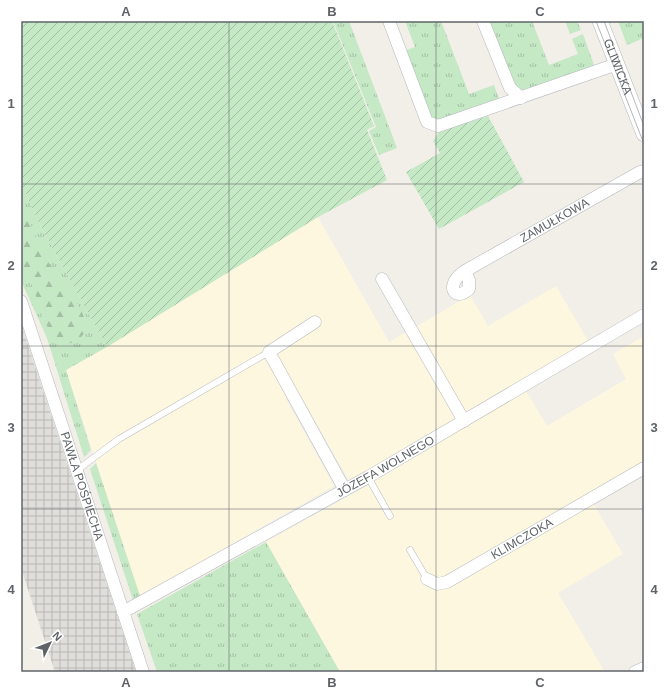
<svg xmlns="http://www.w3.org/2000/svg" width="665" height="693" font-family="Helvetica,sans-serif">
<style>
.commercial{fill:#fef7e0}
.industrial{fill:url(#industrial-grid)}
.grass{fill:url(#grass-tufts)}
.forest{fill:url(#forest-firs)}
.garden{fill:url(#garden-furrows)}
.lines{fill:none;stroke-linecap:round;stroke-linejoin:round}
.service-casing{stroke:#b5b8bc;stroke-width:7}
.minor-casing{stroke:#b5b8bc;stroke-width:13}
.tertiary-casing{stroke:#b5b8bc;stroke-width:16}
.service{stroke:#fff;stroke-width:6}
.minor{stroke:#fff;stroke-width:12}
.tertiary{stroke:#fff;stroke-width:15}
.tram{stroke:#b6b7b8;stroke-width:1}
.grid{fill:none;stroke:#5f6368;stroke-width:1;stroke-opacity:0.55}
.labels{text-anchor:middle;stroke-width:3;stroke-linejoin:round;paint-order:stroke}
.street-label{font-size:12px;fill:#5f6368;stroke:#fff}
.neatline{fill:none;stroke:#5f6368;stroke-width:1.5}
.grid-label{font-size:13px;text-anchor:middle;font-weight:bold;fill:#5f6368}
</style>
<defs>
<pattern id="industrial-grid" width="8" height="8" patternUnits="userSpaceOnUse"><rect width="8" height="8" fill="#e0deda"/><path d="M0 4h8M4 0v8" fill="none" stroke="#b9b8b5"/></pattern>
<pattern id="grass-tufts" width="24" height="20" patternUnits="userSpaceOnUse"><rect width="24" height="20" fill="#c5e8c5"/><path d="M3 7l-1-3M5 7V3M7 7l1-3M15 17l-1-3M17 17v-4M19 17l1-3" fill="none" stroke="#a3c0a4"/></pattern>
<pattern id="forest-firs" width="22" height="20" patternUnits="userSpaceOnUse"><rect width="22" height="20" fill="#c5e8c5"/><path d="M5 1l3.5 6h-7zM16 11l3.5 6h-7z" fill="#a3c0a4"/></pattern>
<pattern id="garden-furrows" width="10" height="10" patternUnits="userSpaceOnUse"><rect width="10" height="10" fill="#c5e8c5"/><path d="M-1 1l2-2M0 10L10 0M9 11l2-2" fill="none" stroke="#a3c0a4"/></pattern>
</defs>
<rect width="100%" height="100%" fill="#f1efe8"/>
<path class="commercial" d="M318,217L389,342L406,332L458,419L349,481L298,391L286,399L334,486L140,596L66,370Z
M556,286L590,344L465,417L414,328L470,295L488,326Z
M644,336V464L589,496L623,554L558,593L605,672H340L266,542L367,486L525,389L547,426L626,379L613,354Z"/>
<path class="industrial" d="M21,324L136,672H55L21,568Z"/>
<path class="grass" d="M333,21H349L397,148L379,155L369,131L376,127Z
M405,21H441L469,94L494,85L500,102L438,123L431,119L404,51L415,47Z
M486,21H532L549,65L578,54L572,39L583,34L595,68L526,93L517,90Z
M565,21H577L581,30L570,34Z
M618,21H644V38L627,45Z
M21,183L41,227L107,347L66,370L91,450L84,457L47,338L21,281Z
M96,463L140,596L133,600L90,469Z
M266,542L340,672H157L137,614Z"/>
<path class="forest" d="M21,200C31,223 38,246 51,267C61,285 82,303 86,324C88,337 71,346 61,344L44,322L34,290L21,262Z"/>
<path class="garden" d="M21,21H332L374,126L367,130L387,180L318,217L107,347L41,227L21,183Z
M488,116L524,182L439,229L406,172L440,153L433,141L439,132Z"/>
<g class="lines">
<g class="service-casing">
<path id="service" d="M77,470L119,439L269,352
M368,477L390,516
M410,550L427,579"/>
</g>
<g class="minor-casing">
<g id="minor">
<path d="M389,21L427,122L438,126L617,64"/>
<path d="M483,21L510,88L521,98"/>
<path id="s1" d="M465,271L469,280V289C454,303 444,284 465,271L640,172L644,171"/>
<path d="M382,279L464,421"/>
<path id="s2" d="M21,301L143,672"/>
<path d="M315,322L269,352L345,490"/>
<path id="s3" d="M427,579L437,584L447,582L644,468"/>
<path id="s4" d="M123,612L368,477L644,315"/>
<path d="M635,672L644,668"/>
</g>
</g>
<g class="tertiary-casing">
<g id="tertiary">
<path id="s5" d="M600,21L644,134"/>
</g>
</g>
<use href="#service" class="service"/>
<use href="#minor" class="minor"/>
<use href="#tertiary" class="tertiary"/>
<path class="tram" d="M596,21L644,144
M604,21L644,126"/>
</g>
<path class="grid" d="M229,21V672M436,21V672M21,184H644M21,346H644M21,509H644"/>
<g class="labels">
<g class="street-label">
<text dy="4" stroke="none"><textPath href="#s5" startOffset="49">GLIWICKA</textPath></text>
<text dy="4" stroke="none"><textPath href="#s1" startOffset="164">ZAMUŁKOWA</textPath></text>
<text dy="4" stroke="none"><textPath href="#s4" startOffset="300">JÓZEFA WOLNEGO</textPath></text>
<text dy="4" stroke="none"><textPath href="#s2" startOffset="195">PAWŁA POŚPIECHA</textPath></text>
<text dy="4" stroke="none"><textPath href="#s3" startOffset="108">KLIMCZOKA</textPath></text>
</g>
</g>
<rect width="665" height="693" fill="none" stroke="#ffffff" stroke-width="44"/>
<g transform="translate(50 643) rotate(47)" stroke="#ffffff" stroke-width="3" paint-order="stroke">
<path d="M0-3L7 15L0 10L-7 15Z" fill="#5f6368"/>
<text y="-6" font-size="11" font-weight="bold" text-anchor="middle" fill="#5f6368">N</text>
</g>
<rect x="22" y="22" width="621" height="649" class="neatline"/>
<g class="grid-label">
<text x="126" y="16">A</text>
<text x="332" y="16">B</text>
<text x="540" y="16">C</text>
<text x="11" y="108">1</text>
<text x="654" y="108">1</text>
<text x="11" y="270">2</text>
<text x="654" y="270">2</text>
<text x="11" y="432">3</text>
<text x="654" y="432">3</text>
<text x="11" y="594">4</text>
<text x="654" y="594">4</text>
<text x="126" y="687">A</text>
<text x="332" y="687">B</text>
<text x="540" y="687">C</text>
</g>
</svg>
